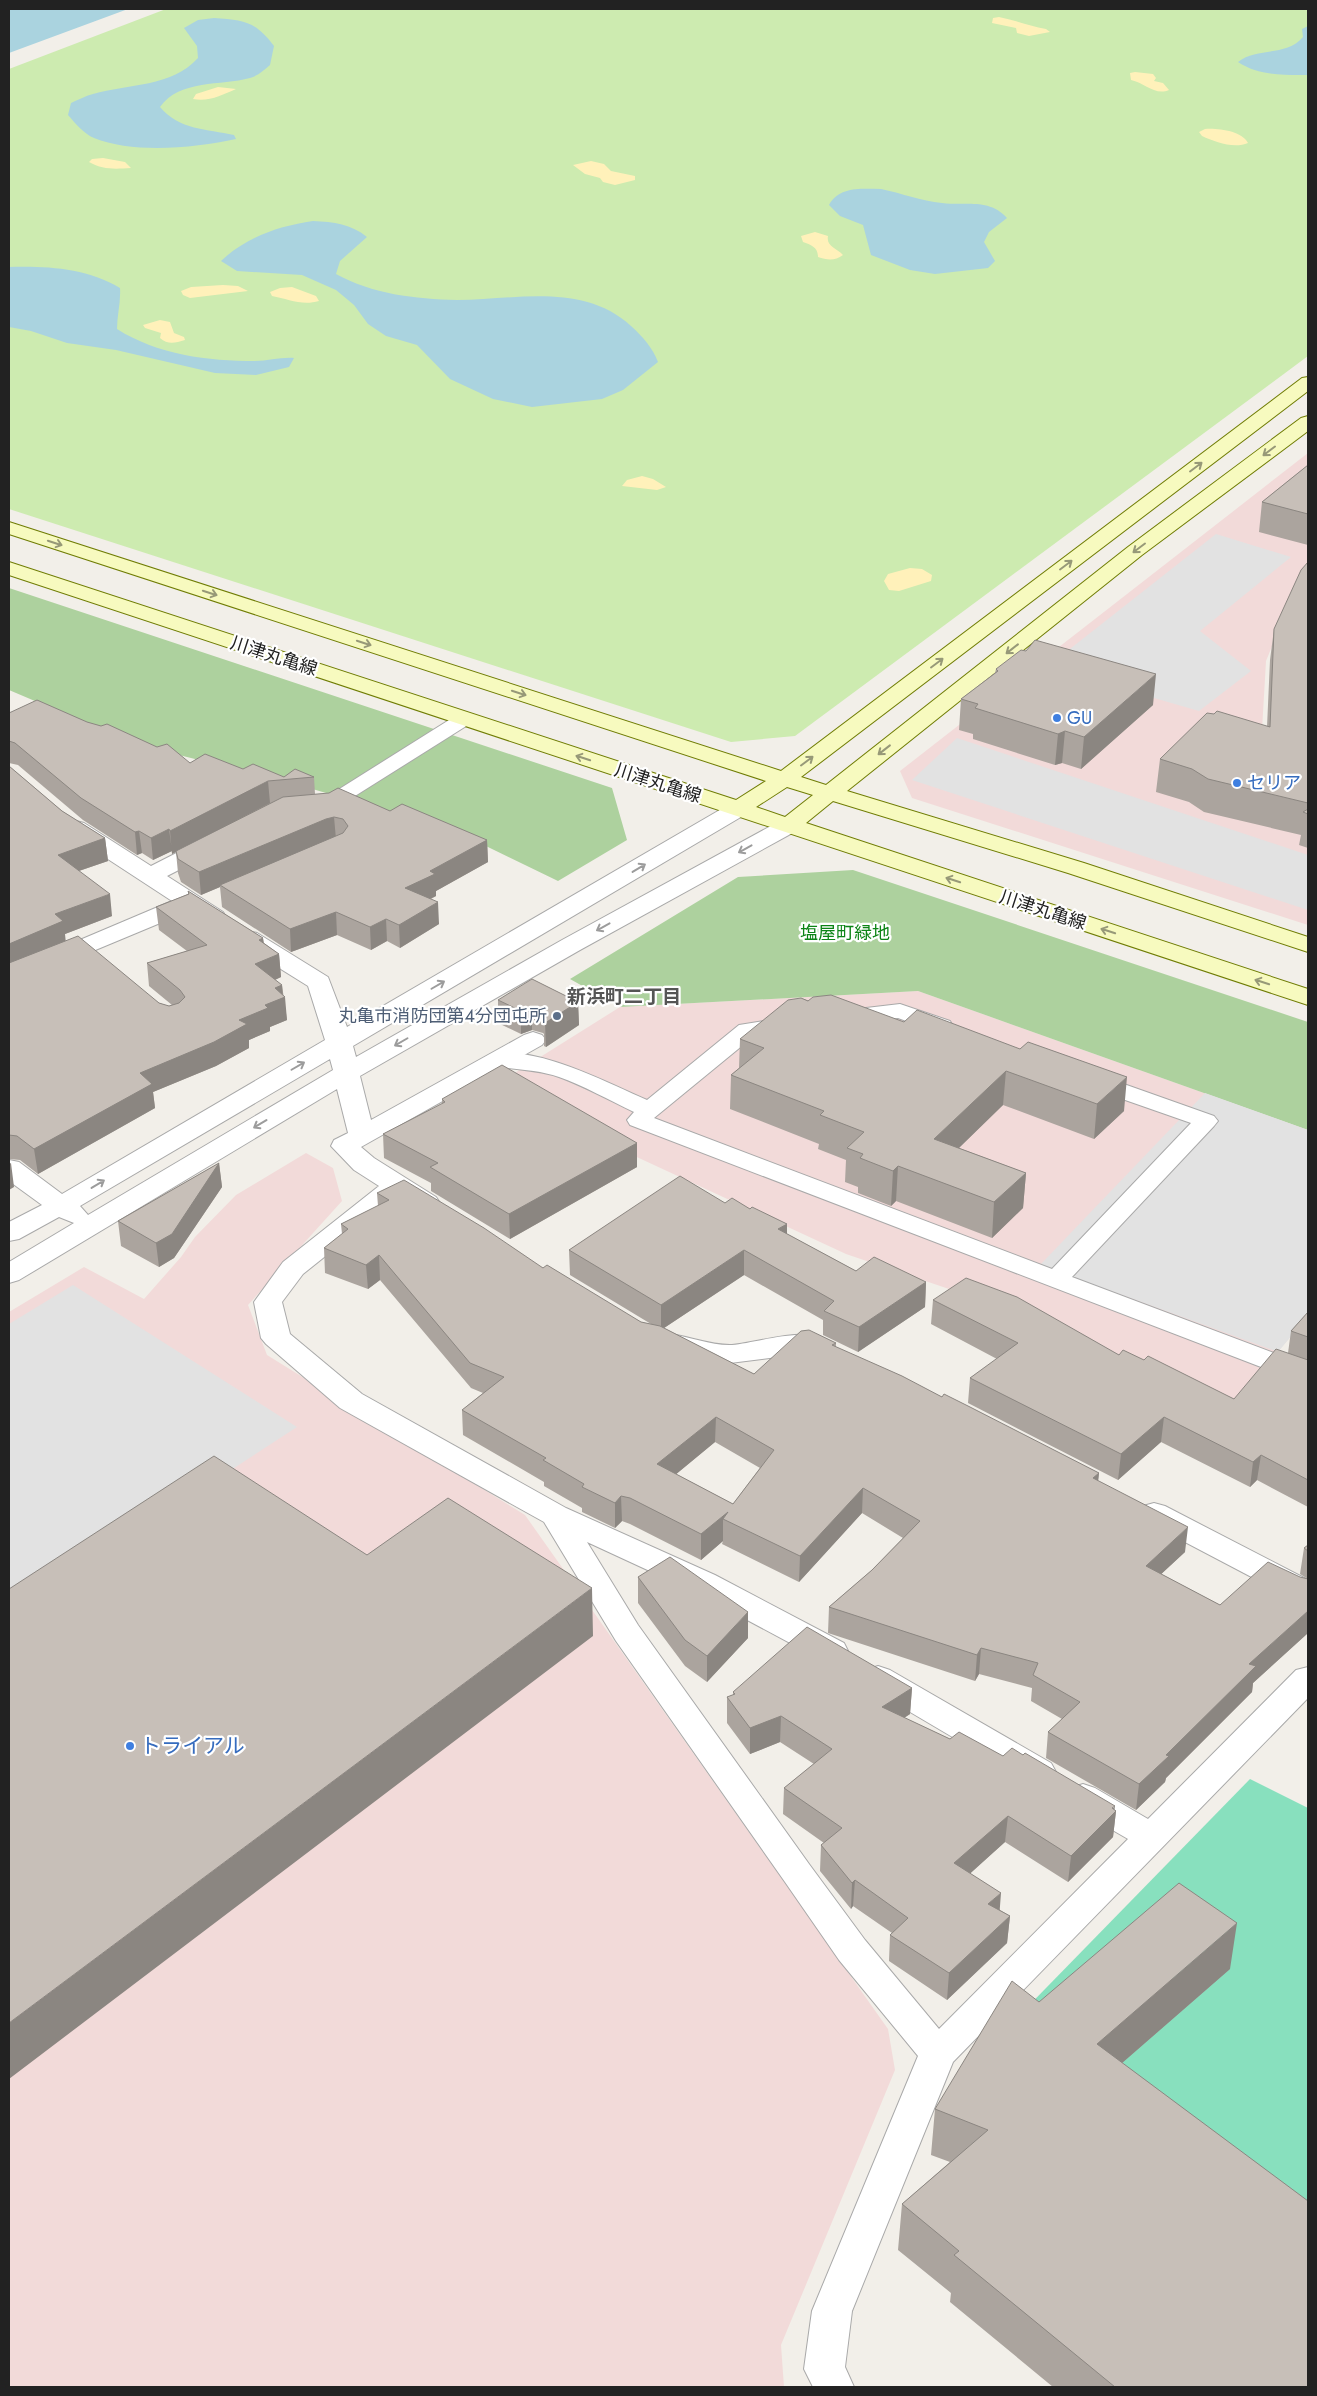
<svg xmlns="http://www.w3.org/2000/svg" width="1317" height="2396" font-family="Jost,'Noto Sans JP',sans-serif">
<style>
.commercial{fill:#f2dad9}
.grass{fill:#cdebb0}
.forest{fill:#add19e}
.sand{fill:#fff1ba}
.pitch{fill:#88e0be}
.parking{fill:#e2e2e2}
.water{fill:#aad3df}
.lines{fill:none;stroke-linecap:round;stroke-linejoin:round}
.lane-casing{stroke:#a9a9a9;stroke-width:2}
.street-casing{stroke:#a9a9a9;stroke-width:2}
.secondary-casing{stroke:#707d05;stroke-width:2}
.lane{fill:#fff;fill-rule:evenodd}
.street{fill:#fff;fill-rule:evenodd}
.secondary{fill:#f7fabf;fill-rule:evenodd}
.wall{fill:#aba49e;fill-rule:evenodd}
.shaded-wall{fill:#8b8681}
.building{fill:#c7bfb8;stroke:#8b8681;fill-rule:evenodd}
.oneway{stroke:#979978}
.oneway2{stroke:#9c9c9c}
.shop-dot{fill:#3f7fe0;stroke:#fff;stroke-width:2}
.service-dot{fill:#5c6f8a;stroke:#fff;stroke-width:2}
.labels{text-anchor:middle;stroke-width:4.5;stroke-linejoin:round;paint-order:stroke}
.street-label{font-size:18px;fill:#222;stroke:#fff}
.shop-label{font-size:18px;fill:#366cbe;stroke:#fff;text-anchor:start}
.park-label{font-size:18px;fill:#0c8416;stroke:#fff}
.service-label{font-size:18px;fill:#4e5e75;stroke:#fff;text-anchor:end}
.neighbourhood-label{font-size:19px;font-weight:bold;fill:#555;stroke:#fff}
.near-shop-label{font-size:21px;fill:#366cbe;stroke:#fff;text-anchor:start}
</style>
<rect width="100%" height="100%" fill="#f2efe9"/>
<path class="commercial" d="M1308,453V583L1291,600L1266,661L1262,730L1308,743V925L912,798L900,771Z
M918,991L1308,1130V1316L1224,1415L999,1306L846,1254L613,1146L499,1083L620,1007Z
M306,1153L333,1168L342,1201L248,1305L267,1355L525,1515L888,2029L895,2070L781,2345L784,2387H9V1312L84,1267L144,1299L181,1257L195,1237L236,1195Z"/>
<path class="grass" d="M166,9H1308V356L795,736L731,742L9,509V69Z"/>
<path class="forest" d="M9,588L612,788L627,840L558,881L451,829L295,784L175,754L96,727L9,690Z
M853,870L1308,1022V1130L918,991L620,1007L570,979L738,877Z"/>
<path class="sand" d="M999,17C1015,20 1030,26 1046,29L1050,32L1029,36L1017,33L1016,28L992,23L993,18Z
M1135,72L1153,74L1156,78L1154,81L1163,83L1169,90C1155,96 1145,83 1131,80L1130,73Z
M218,87L236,89C222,95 209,102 193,99L196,94Z
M1205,129C1218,128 1242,131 1248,143C1234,149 1215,142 1202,136L1199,132Z
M103,158L125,162L131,168C115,169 103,170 89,162L92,159Z
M591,161L604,164L611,171L635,176V180L615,185L603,182L600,178L585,174L573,165Z
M815,232L828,236C826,247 837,248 843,255C835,261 827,260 818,257C818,247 811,245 803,242L801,236Z
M223,285L238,286L248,291L190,298L183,295L181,291L191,287Z
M292,287L316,296L319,301C302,306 288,299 272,296L270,292L280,288Z
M160,320L170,322L174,333L184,337L185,340C175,343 168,345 160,338L161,333L145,328L143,325Z
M642,476L653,479L666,487L657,490L622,486L627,480Z
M910,568L922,569L932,575L931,581L899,591L889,590L884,581L888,574Z"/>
<path class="pitch" d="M1250,1779L1308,1808V2254L1008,2027Z"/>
<path class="parking" d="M1216,534L1291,557L1200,631L1251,671L1199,711L1047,667Z
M957,738L1308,855V910L912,780Z
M1205,1093L1308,1130V1316L1278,1352L1040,1265Z
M73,1285L297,1427L9,1615V1324Z"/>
<path class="water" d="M9,9H128L9,53Z
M214,18C244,20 255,21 274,46L270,65C264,70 258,76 250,78C221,86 180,79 160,107C179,130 207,129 234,135L236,139C195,148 133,154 94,138C84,134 75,123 68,115L71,103C78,100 85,96 93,94C128,84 172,87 198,58L197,46L184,28L198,20Z
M1308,26V75C1284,75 1259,76 1238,62C1257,47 1286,57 1303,37L1302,29Z
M881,189C901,193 921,201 942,203C966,206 989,198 1007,218L989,232L984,242L995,261L988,268L935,274L910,270L871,255L863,225L840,216L829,205C840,186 861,189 881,189Z
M313,221C334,222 351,224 367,237L340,261L336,274C372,294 415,299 457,300C515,300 583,282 631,326C643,337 652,347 658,362L623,390L602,399L532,407L493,399L450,379L417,345L386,336L368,324L354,305L336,290L302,275L237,271L221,261C246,237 279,226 313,221Z
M9,267C48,266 86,268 120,288C121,302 117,315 117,329C158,355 208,361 255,361C268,361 281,357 294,358L289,367L256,375L215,373L116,350L67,343L31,331L9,327Z"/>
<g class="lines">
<g class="lane-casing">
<path id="lane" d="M464,713L471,715L474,719L471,723L347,801L340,803L333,801L330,797L333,793L457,715Z
M900,1004L950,1021L953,1026L950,1031L942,1033L934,1031L898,1018L849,1024L841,1022L838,1017L841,1012L849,1010Z
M783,1018L791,1020L794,1025L791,1030L754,1036L654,1118L1052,1269L1191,1123L1088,1087L1085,1082L1088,1077L1096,1075L1104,1077L1214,1116L1218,1121L1214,1126L1072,1277L1279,1355L1283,1361L1279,1367L1270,1369L1261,1367L630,1125L627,1120L634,1112C609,1100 584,1086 559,1077C536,1069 512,1070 489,1065L486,1060L489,1055C535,1044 605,1082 647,1100L739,1025Z"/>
</g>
<g class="street-casing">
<path id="street" d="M738,802L746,804L750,809L746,814L353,1046L356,1057L562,940L780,821L788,819L796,821L800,826L796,831L580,950L360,1076L371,1120L524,1035L533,1032L542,1035L546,1040L542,1045L361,1147L374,1158L436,1197L440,1203L436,1209C420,1213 411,1206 398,1198L303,1274L282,1302L290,1334L362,1394L566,1508L715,1575L844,1643L848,1651L844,1659L832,1662L820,1659L693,1591L587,1542L638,1625L809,1864L865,1940L939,2029L1128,1839L1071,1806L1066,1797L1071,1788L1083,1784L1095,1788L1148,1819L1296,1670L1308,1667V1698L953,2062L852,2311L845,2367L854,2387H813L804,2369L812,2311L918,2056L839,1960L785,1882L616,1641L544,1522L340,1408L266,1344L261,1338L254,1302L283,1262L379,1186L354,1170L331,1146L334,1140L348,1133L337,1089L19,1280L9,1283V1262L74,1223L59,1217L19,1239L9,1241V1222L42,1205L9,1181V1160L19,1162L62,1194L325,1040L308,986L239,943L236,938L239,933L248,931L257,933L328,977L347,1027L730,804ZM330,1059L333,1070L88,1215L80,1206Z
M76,821L84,823L151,866L202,840L210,838L218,840L222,845L218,850L167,876L223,912L226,917L223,922C208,926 200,919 189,911L9,986V970L172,901L68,833L64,828L68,823Z
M671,1334C690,1337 713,1346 732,1345C758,1343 818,1322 835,1347L830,1353L820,1356L808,1353L730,1363L661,1349L656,1343L661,1337Z
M1154,1503L1165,1506L1308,1580V1604L1297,1601L1143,1520L1138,1513L1143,1506Z
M878,1666L890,1670L1051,1763L1056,1772L1051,1781L1039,1784L1027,1781L866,1686L862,1678L866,1670Z"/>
</g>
<g class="secondary-casing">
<path id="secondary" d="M1308,377V391L801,777L826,785L1128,547L1301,418L1308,416V431L1142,555L847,791L1084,863L1308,937V952L1068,873L833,801L806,823L1308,989V1005L9,575V562L736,800L766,781L9,534V522L781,771L1302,378ZM787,787L813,795L785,817L756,807Z"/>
</g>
<use href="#lane" class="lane"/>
<use href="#street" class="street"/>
<use href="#secondary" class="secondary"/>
</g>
<path class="wall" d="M1308,465V545L1259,532L1262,502Z
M1308,562V848L1299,845L1301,835L1204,812L1189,802L1156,792L1160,759L1267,727L1270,660L1274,629Z
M996,669L1153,705L1081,769L1062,763L1055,765L973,739V734L959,730L961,699L995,673Z
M9,713L87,722L190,763L243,769L284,777H314L315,794L390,811L487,840L488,862L436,891V896L431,899L439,924L400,948L387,941L371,950L337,935L291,952L222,907L220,887L201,895L181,882L178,873L176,852L172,854V851L153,860L142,853L137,855L83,820L18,765L9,763Z
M9,766L62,811L105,838L108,861L79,871L112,916L65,934V941L159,1003L169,1006L172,1005L149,986L147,963L187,951L159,930L156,907L188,894V891L263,938L264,943L279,954L281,977L275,980L282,985L287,1020L270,1027V1031L249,1040V1048L216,1066L153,1092L155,1108L38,1174L20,1160L9,1159Z
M801,998L1124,1111L1094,1139L1003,1105L959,1148L1026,1173L1023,1208L992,1238L896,1201L891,1206L858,1193V1187L845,1182L846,1160L818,1149L819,1144L730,1109L731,1075L739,1068L740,1039Z
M498,1000L578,1002L579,1025L546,1047L544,1046V1034L543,1033L532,1030L521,1034L498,1023Z
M442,1099L637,1143V1167L510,1239L431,1191V1183L384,1158L383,1134L442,1104Z
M219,1163L222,1187L174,1258L159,1267L121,1246L118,1221Z
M377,1193L543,1268L641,1322L651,1324L570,1275L569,1250L725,1203L750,1209L787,1224V1234L856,1271L926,1282L925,1307L858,1352L823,1335V1320L744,1275L664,1328L754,1374L836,1343V1347L942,1397L1099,1473L1098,1481L1185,1552L1161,1574L1220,1605L1300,1577L1308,1579L1300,1574L1304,1548L1308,1545V1633L1253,1683L1252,1692L1166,1778L1165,1782L1136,1810L1046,1758L1048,1732L1062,1719L1031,1701L1032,1688L979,1674L975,1681L828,1633L829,1607L872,1570L903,1538L862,1513L799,1582L722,1544L723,1541L701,1560L630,1524L622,1521L615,1528L582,1512V1508L544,1486V1482L463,1435L462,1410L483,1393L471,1388L380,1280L368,1289L325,1273L324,1248L342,1234L341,1224L378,1206ZM715,1442L760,1468L733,1504L676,1474Z
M933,1300L1119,1355L1144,1360L1234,1399L1288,1353L1291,1331L1308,1312V1507L1257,1480L1250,1487L1161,1442L1118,1480L968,1403L970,1378L997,1359L931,1324Z
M638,1577L748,1638L707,1682L685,1666L638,1603Z
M912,1688L910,1714L904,1718L950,1739L1003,1756L1116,1811L1113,1837L1068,1882L1005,1842L970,1873L1000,1910L1010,1916L1007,1943L947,2000L889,1961L890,1935L892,1933L853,1906L851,1909L820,1871L821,1845L824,1843L783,1814L784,1788L814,1764L780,1742L750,1754L727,1723V1697L733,1695V1692Z
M1230,1969L1122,2063L1308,2387H1053L950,2302L951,2293L898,2250L902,2204L950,2162L931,2155L935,2109L1039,2002Z"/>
<path class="shaded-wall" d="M1156,674L1153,705L1081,769L1084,737Z
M1065,731L1062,763L1055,765L1058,734Z
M268,781L270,803L172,854L170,831Z
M334,817L336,839L220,885V887L201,895L199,872L326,819Z
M169,829L172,851L153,860L151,838Z
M139,831L142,853L137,855L135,832Z
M105,838L108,861L61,877L58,855Z
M487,840L488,862L436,891V896L406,910L405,888L430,871Z
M110,894L112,916L65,934L66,944L9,968V944L55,914Z
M438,902L439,924L400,948L399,925Z
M336,912L337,935L291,952L290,929Z
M386,919L387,941L371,950L370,927Z
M263,938L265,960L279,954L281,977L257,988L255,964L259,940Z
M282,985L283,998L285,997L287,1020L270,1027V1031L249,1040V1048L216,1066L153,1092L155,1108L38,1174L34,1149L140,1073L239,1020L265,1005L275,988Z
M578,1002L579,1025L546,1047L545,1023Z
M532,1007V1030L521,1034V1011Z
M1006,1071L1003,1105L932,1174L934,1139Z
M1127,1077L1124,1111L1094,1139L1097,1104Z
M637,1143V1167L510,1239L509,1214Z
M11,1163L14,1187L9,1190V1164Z
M219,1163L222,1187L174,1258L159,1267L156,1243Z
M898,1166L896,1201L891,1206L893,1171Z
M1026,1173L1023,1208L992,1238L994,1202Z
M787,1224V1248L778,1229Z
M744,1250V1275L661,1330V1305Z
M379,1255L380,1280L368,1289L366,1265Z
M926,1282L925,1307L858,1352L859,1327Z
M716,1417L715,1442L657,1490V1464Z
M1164,1417L1161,1442L1118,1480L1121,1454Z
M1261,1455L1257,1480L1250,1487L1253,1462Z
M1099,1473L1096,1499L1093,1478Z
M863,1488L862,1513L799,1582L800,1556Z
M621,1496L622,1521L615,1528V1503Z
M728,1512L723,1519V1541L701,1560V1534Z
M1188,1527L1185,1552L1143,1591L1146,1566Z
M592,1588L593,1636L9,2079V2023Z
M1308,1611V1633L1253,1683L1252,1692L1166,1778L1165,1782L1136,1810L1139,1784L1249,1664Z
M748,1612V1638L707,1682V1656Z
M981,1648L979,1674L975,1681L977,1655Z
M912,1688L910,1714L881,1733L882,1707Z
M781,1716L780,1742L750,1754V1728Z
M1115,1806L1114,1813L1116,1811L1113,1837L1068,1882L1071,1856Z
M1008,1816L1005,1842L952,1890L954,1863Z
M855,1880L853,1906L851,1909L852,1883Z
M1001,1893L999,1919L988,1904Z
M1010,1916L1007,1943L947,2000L949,1973Z
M1237,1923L1230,1969L1091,2090L1097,2044Z"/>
<path class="building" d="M1308,465V514L1262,502Z
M1308,562V803L1208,779L1192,769L1160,759L1207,713L1214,714L1217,711L1270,727L1274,629L1301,570Z
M1035,640L1156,674L1084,737L1065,731L1058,734L975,708L978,704L961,699L998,671L996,669L1021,650L1026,651Z
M37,700L87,722L101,726L107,724L157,747L167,744L190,763L205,754L243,769L253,764L284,777L295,769L314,777L268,781L170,831L169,829L151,838L139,831L135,832L81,798L15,743L9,741V713Z
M9,766L62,811L105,838L58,855L110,894L55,914L63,921L9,944Z
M338,788L390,811L402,804L487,840L430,871L435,874L405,888L438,902L399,925L386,919L370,927L336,912L290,929L220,885L343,833L348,826L343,819L334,817L326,819L199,872L178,859L176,851L283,797L329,793Z
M1308,809V814L1303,812Z
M188,891L263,938L259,940L279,954L255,964L282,985L275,988L285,997L265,1005L268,1008L239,1020L247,1024L214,1042L140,1073L152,1084L34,1149L17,1136L9,1135V963L78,936L159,1003L169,1006L179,1003L185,997L180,990L147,963L207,945L156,907L189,894Z
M532,979L578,1002L545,1023L543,1022L547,1017L542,1010L532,1007L521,1011L498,1000Z
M831,995L904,1022L917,1010L1020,1049L1028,1042L1127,1077L1097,1104L1006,1071L934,1139L1026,1173L994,1202L898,1166L893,1171L860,1158L863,1154L847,1148L864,1132L820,1115L824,1111L731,1075L764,1048L740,1039L788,1000L801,998L808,1001L813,997Z
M502,1065L637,1143L509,1214L430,1167L438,1163L383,1134L445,1102L442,1099Z
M219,1163L172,1234L156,1243L118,1221Z
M680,1176L725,1203L732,1198L750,1209L752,1207L787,1224L778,1229L856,1271L874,1257L926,1282L859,1327L824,1311L834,1301L744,1250L661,1305L569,1250Z
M404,1180L484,1228L543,1268L547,1265L641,1322L660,1326L754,1374L801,1331L809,1330L836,1343L832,1345L902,1376L942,1397L944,1394L970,1407L1099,1473L1093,1478L1188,1527L1146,1566L1220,1605L1268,1562L1300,1577L1308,1579V1611L1249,1664L1256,1666L1166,1755L1169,1756L1139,1784L1048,1732L1080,1702L1033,1675L1038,1663L981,1648L977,1655L829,1607L872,1570L920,1521L863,1488L800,1556L723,1519L728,1512L701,1534L630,1498L621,1496L615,1503L582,1487L584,1484L543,1460L546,1458L462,1410L504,1377L470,1363L379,1255L366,1265L324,1248L348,1229L341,1224L389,1200L377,1193ZM716,1417L774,1450L733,1504L657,1464Z
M966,1278L1017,1297L1119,1355L1123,1350L1144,1360L1148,1356L1234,1399L1276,1349L1308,1360V1480L1261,1455L1253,1462L1164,1417L1121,1454L970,1378L1018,1343L933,1300Z
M1308,1312V1337L1291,1331Z
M214,1456L367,1555L448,1498L592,1588L9,2023V1589Z
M1308,1545V1551L1304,1548Z
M670,1557L748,1612L707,1656L685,1640L638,1577Z
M807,1627L912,1688L882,1707L950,1739L959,1732L1003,1756L1012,1748L1023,1755L1025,1753L1115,1806L1112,1808L1116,1811L1071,1856L1008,1816L954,1863L1001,1893L988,1904L1010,1916L949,1973L890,1935L908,1918L855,1880L852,1883L821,1845L842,1828L784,1788L832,1749L781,1716L750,1728L727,1697L735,1694L733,1692Z
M1179,1883L1237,1923L1097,2044L1308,2201V2387H1115L954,2255L959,2251L902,2204L988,2130L935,2109L1012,1981L1039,2002Z"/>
<defs><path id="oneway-shaft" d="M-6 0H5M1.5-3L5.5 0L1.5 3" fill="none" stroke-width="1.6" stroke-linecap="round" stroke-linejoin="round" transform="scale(1.25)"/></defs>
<g class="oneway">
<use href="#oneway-shaft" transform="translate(1269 451) rotate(143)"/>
<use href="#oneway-shaft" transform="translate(1196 467) rotate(-37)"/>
<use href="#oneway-shaft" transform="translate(55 543) rotate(18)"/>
<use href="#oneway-shaft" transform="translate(1139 548) rotate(143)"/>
<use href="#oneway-shaft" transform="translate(1066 565) rotate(-37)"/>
<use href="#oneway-shaft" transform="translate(210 593) rotate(18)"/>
<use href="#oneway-shaft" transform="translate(364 643) rotate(18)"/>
<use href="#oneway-shaft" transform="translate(1012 649) rotate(142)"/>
<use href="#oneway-shaft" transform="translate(937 663) rotate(-37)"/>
<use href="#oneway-shaft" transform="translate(519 693) rotate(18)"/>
<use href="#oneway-shaft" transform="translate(884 750) rotate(142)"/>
<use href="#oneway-shaft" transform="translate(583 758) rotate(-162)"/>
<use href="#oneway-shaft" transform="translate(807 761) rotate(-37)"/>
<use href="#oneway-shaft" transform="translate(953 880) rotate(-162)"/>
<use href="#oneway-shaft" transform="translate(1108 931) rotate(-162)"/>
<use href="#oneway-shaft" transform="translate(1262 982) rotate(-162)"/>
</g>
<g class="oneway2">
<use href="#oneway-shaft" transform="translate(745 849) rotate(151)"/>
<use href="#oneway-shaft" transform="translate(639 868) rotate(-31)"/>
<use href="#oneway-shaft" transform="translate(603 927) rotate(151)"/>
<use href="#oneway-shaft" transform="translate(438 985) rotate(-30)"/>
<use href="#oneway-shaft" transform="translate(401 1042) rotate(150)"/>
<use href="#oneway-shaft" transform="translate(298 1066) rotate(-30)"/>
<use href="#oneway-shaft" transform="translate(260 1124) rotate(149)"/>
<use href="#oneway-shaft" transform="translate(98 1184) rotate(-31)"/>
</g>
<g class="shop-dot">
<circle cx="1057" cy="718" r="5"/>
<circle cx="1237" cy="783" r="5"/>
<circle cx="130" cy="1746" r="5"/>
</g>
<circle class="service-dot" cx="557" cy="1016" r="5"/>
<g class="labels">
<g class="street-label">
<text transform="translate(274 656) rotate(18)" y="6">川津丸亀線</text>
<text transform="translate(658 783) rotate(18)" y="6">川津丸亀線</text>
<text transform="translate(1043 910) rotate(18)" y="6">川津丸亀線</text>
</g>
<g class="shop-label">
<text x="1067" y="724">GU</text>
<text x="1247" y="789">セリア</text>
</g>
<g class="park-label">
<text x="845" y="939">塩屋町緑地</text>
</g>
<g class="service-label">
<text x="547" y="1022">丸亀市消防団第４分団屯所</text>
</g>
<g class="neighbourhood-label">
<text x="624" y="1003">新浜町二丁目</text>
</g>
<g class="near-shop-label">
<text x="140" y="1753">トライアル</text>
</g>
</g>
<rect width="1317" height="2396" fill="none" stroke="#222222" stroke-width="20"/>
</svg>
